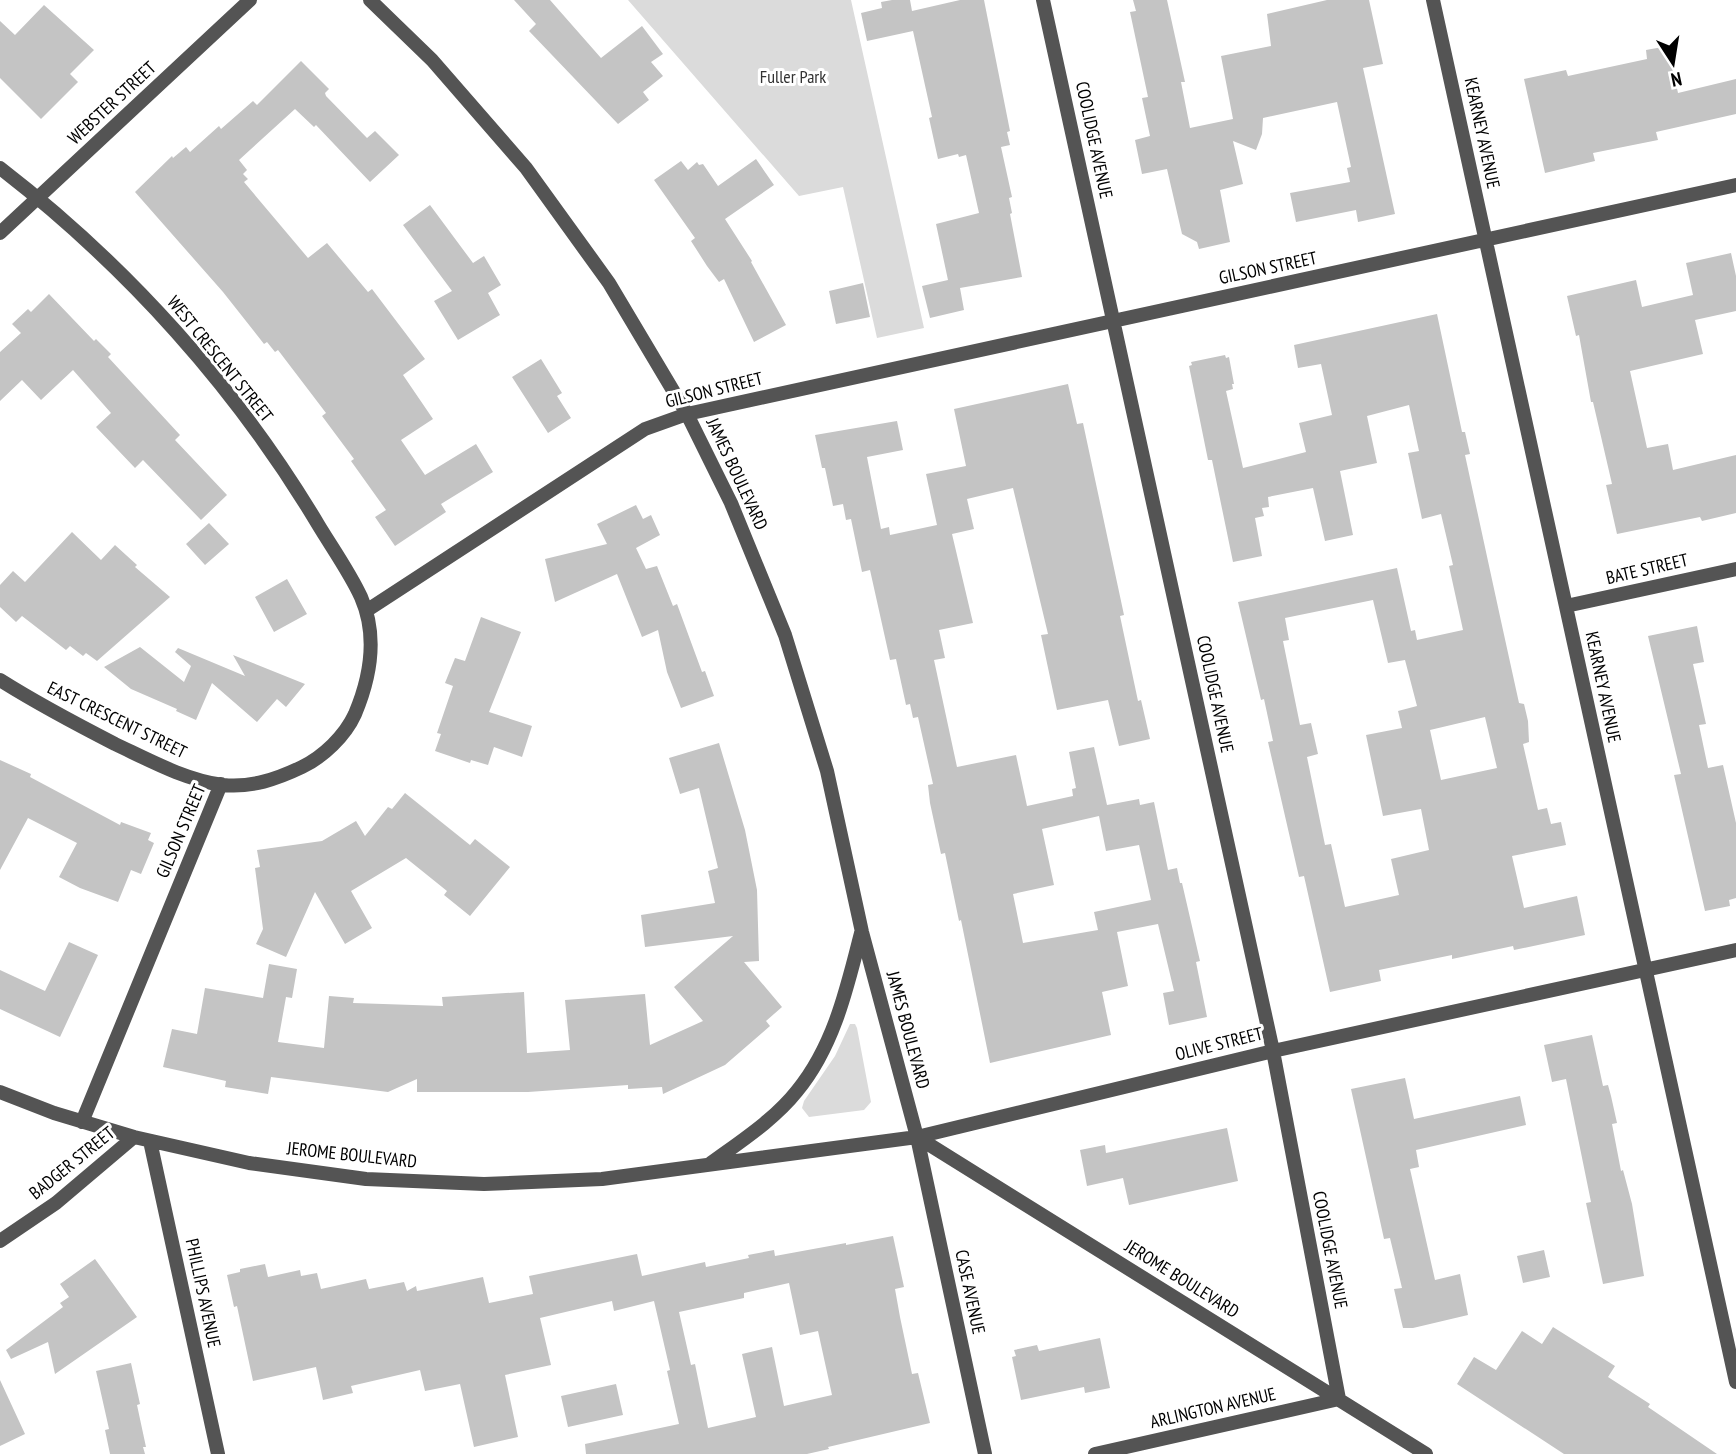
<svg xmlns="http://www.w3.org/2000/svg" width="1736" height="1454" font-family="'PT Sans Narrow',sans-serif">
<style>
.green{fill:#dbdbdb}
.building{fill:#c4c4c4;fill-rule:evenodd}
.lines{fill:none;stroke-linecap:round;stroke-linejoin:round}
.minor{stroke:#545454;stroke-width:14}
.labels{text-anchor:middle;stroke-width:6;stroke-linejoin:round;paint-order:stroke}
.park-label{font-size:18px;fill:#323232;stroke:#fff}
.street-label{font-size:18px;fill:#000;stroke:#fff}
</style>
<rect width="100%" height="100%" fill="#fff"/>
<path class="green" d="M628,0H851L924,328L877,338L843,187L799,196Z
M850,1024H855L857,1028L871,1102L864,1110L809,1117L802,1108L804,1101L835,1056Z"/>
<path class="building" d="M514,0H550L601,58L642,26L663,54L651,62L663,76L643,92L649,100L618,124L529,31L536,24Z
M892,0H910L912,11L960,0H984L1010,131L1007,132L1010,145L1001,147L1012,197L1009,198L1012,213L1010,214L1022,277L960,288L964,310L930,318L922,286L948,280L936,224L979,213L966,155L959,157L958,154L938,159L929,118L932,117L913,31L867,41L861,13L882,8L881,2Z
M1133,0H1167L1185,82H1181L1190,128L1233,119L1221,56L1271,46L1267,14L1327,0H1369L1383,64L1363,68L1395,214L1358,222L1356,210L1296,222L1290,193L1350,182L1347,168L1351,167L1337,102L1263,118L1262,134L1256,150L1233,141L1243,184L1220,190L1230,242L1199,249L1197,242L1182,234L1167,169L1142,174L1135,140L1150,136L1142,98L1148,97L1130,12L1136,11Z
M44,5L94,50L70,74L78,82L41,119L0,78V21L15,35Z
M1668,46L1678,93L1736,79V114L1656,132L1658,140L1593,153L1595,161L1545,173L1524,79L1566,70L1568,76L1647,59L1646,50Z
M301,61L329,89L325,93L326,96L367,138L375,131L399,155L370,182L316,125L314,127L295,109L239,160L247,170L243,174L248,179L244,182L308,258L327,243L368,292L372,289L425,359L403,375L433,419L401,440L425,475L476,444L493,472L441,504L446,512L395,546L375,517L386,510L351,461L354,459L322,416L326,413L278,350L275,352L267,342L264,344L223,292L135,192L172,156L173,158L186,147L190,152L219,126L221,129L253,101L257,105Z
M756,159L774,185L725,219L752,261L751,262L786,325L754,342L724,279L719,282L707,266L691,241L695,238L654,180L681,161L688,170L697,162L699,165L703,164L718,186Z
M430,205L473,263L484,256L501,285L488,293L500,315L458,340L434,301L452,291L403,225Z
M1731,253L1736,276V311L1695,320L1703,354L1630,371L1647,448L1668,444L1673,470L1736,455V513L1702,521L1700,517L1617,534L1606,485L1612,484L1593,402H1591L1579,335L1576,336L1567,296L1636,280L1642,307L1693,295L1686,263Z
M863,283L870,317L836,324L829,291Z
M49,294L94,341L96,339L111,354L108,357L180,435L175,440L227,495L201,520L143,460L135,468L96,427L111,413L73,370L41,400L22,380L0,401V352L21,333L12,324L28,309L31,312Z
M1437,314L1462,432H1465L1470,454L1465,455L1501,621L1519,703L1524,704L1528,721L1529,742L1523,744L1538,810L1547,808L1551,824L1561,822L1566,845L1512,856L1524,908L1577,896L1585,935L1514,950L1513,946L1452,959V955L1379,970L1381,981L1330,992L1304,876L1299,877L1268,742L1273,741L1264,699L1261,700L1238,602L1397,568L1411,631L1415,630L1417,640L1463,630L1449,566L1453,565L1441,514L1422,519L1408,453L1419,451L1409,405L1367,416L1377,463L1340,471L1353,535L1325,541L1313,488L1268,497L1269,507L1262,508L1264,516L1255,518L1262,556L1233,562L1212,460H1208L1189,366L1192,365L1191,362L1225,355L1226,358L1229,357L1234,384H1232L1233,389L1226,391L1243,468L1306,452L1299,423L1332,415L1321,364L1298,368L1294,345ZM1373,600L1388,663L1405,660L1417,706L1398,711L1402,728L1366,735L1383,816L1421,809L1429,850L1391,859L1399,895L1345,907L1331,844L1325,845L1307,757L1318,754L1311,723L1300,725L1283,641L1289,640L1285,618ZM1485,717L1497,768L1441,780L1430,730Z
M541,359L562,393L557,396L571,418L548,433L512,377Z
M1068,384L1077,424L1083,423L1124,615L1120,616L1138,701L1141,700L1150,739L1119,746L1108,700L1057,710L1041,635L1048,634L1013,488L967,499L974,529L952,534L973,623L939,630L945,658L934,660L957,767L1016,755L1027,806L1073,796L1072,789L1076,788L1069,752L1094,747L1107,805L1139,799L1140,805L1154,802L1168,870L1177,868L1180,883H1182L1200,961L1196,962L1207,1017L1169,1025L1163,993L1174,991L1158,924L1117,932L1128,986L1102,992L1111,1035L990,1063L961,920L959,921L945,853L941,854L930,803L928,785L933,784L918,717L913,718L910,704L906,705L896,659L890,660L870,570L862,572L851,519L846,520L843,504L833,506L825,468H822L815,435L897,421L903,450L867,457L881,529L889,527L890,535L937,525L926,474L966,466L954,409ZM1099,816L1106,851L1139,845L1151,900L1094,912L1098,930L1023,943L1013,894L1054,885L1042,829Z
M636,505L643,519L651,515L660,535L636,548L646,569L657,566L673,606L677,604L702,672L705,671L714,696L681,708L667,672L658,630L642,637L617,574L555,602L545,559L607,544L597,524Z
M209,523L229,544L205,565L186,544Z
M72,532L101,560L115,545L137,565L135,567L170,597L97,661L86,653L83,656L70,646L66,650L22,616L16,622L0,607V585L13,571L25,582Z
M287,579L307,614L274,632L255,597Z
M481,617L521,632L489,712L532,726L522,757L494,747L488,765L471,760L470,763L435,751L441,734L437,733L453,686L445,683L455,658L465,661Z
M1697,626L1704,662L1693,664L1706,724L1699,725L1708,768L1723,765L1736,823V898L1729,900L1730,906L1705,911L1674,775L1681,774L1648,636Z
M140,647L184,682L191,666L175,652L178,648L245,676L233,655L305,684L286,707L277,699L257,722L212,683L196,720L176,711L177,709L131,689L104,667Z
M719,743L745,830L757,890L759,961L744,962L782,1007L766,1021L770,1026L725,1065L663,1094L662,1087L628,1089V1085L528,1092H417V1079L388,1092L271,1077L268,1094L225,1087L226,1081L163,1067L172,1029L197,1034L205,988L263,998L269,964L297,969L292,998L286,997L278,1042L324,1048L329,996L354,998L353,1003L443,1006L442,997L524,992L527,1053L570,1050L565,1000L645,994L650,1045L703,1021L674,987L733,936L645,947L641,915L715,903L708,871L718,868L699,788L680,794L669,758Z
M0,760L31,774L30,777L120,825L121,822L151,833L148,840L154,843L141,874L131,870L118,902L80,888L59,877L77,843L28,818L0,870Z
M405,793L470,845L475,839L510,867L470,916L444,895L447,891L406,858L351,891L372,928L345,944L315,892L286,957L256,944L263,929L255,868L260,867L257,850L322,841L356,821L365,836L388,807L392,809Z
M69,942L98,955L60,1037L0,1009V970L45,991Z
M1592,1035L1603,1086L1608,1085L1611,1096L1617,1123L1612,1124L1621,1171L1623,1170L1632,1204L1644,1276L1603,1284L1586,1203L1591,1202L1566,1079L1552,1082L1544,1045Z
M1405,1078L1414,1119L1520,1096L1526,1125L1416,1150L1419,1167L1410,1169L1435,1280L1460,1274L1468,1315L1413,1328H1403L1401,1320L1394,1289L1402,1288L1390,1238L1384,1239L1351,1089Z
M1227,1128L1238,1181L1129,1205L1123,1178L1087,1186L1080,1150L1105,1145L1106,1153Z
M893,1236L904,1287L895,1289L900,1317L912,1374L918,1373L930,1423L828,1447L829,1449L807,1454H586L585,1444L679,1424L667,1371L670,1370L654,1301L614,1311L612,1301L540,1318L551,1365L505,1375L518,1437L474,1447L460,1384L425,1391L420,1370L351,1386L353,1393L323,1400L316,1367L253,1381L237,1306L234,1307L227,1275L240,1272V1269L265,1264L268,1277L300,1270L301,1276L317,1273L321,1289L366,1279L369,1289L404,1282L407,1291L416,1286L417,1291L483,1277L489,1303L533,1294L529,1276L637,1254L642,1276L705,1262L706,1267L749,1258L748,1255L774,1250L775,1256L846,1243V1245ZM789,1283L800,1335L818,1331L832,1395L784,1406L772,1347L742,1354L756,1417L708,1428L695,1364L691,1365L679,1312L744,1298V1293Z
M1544,1250L1550,1277L1523,1283L1517,1256Z
M95,1259L137,1317L55,1374L48,1342L11,1359L6,1350L63,1307L60,1303L69,1297L60,1284Z
M1553,1327L1615,1366L1608,1377L1650,1404L1648,1407L1717,1454H1564L1457,1384L1474,1357L1496,1370L1522,1331L1542,1344Z
M1100,1338L1110,1388L1085,1393L1084,1387L1021,1400L1012,1357L1016,1356L1014,1350L1037,1345L1039,1351Z
M131,1363L140,1404L137,1405L146,1447H143L145,1454H110L105,1430L109,1429L96,1371Z
M0,1380L25,1434L0,1446Z
M616,1384L623,1415L568,1427L561,1396Z"/>
<g class="lines">
<path class="minor" d="M370,0L432,60L526,168L609,283L687,414L731,503L785,635L827,771L862,932L917,1137L985,1454
M1043,0L1273,1051L1339,1399L1095,1454
M1433,0L1736,1382
M0,168C127,266 237,388 319,526C333,549 350,573 361,597C378,636 371,676 355,714C345,736 323,757 302,767C277,779 251,788 223,785C185,780 149,760 115,744C76,724 38,704 0,680
M0,233L250,0
M1566,606L1736,569
M366,611L645,429L687,414L1736,185
M0,1092L54,1113L134,1137L249,1163L366,1179L484,1184L602,1179L917,1137L1273,1051L1736,950
M82,1122L221,784
M917,1137L1426,1454
M150,1141L218,1454
M711,1163C741,1141 774,1120 797,1091C834,1046 847,988 861,933
M0,1241L56,1203L134,1137"/>
</g>
<g class="labels">
<g class="park-label">
<text x="793" y="83">Fuller Park</text>
</g>
<g class="street-label">
<text transform="translate(112 103) rotate(-43)" y="6">WEBSTER STREET</text>
<text transform="translate(1482 133) rotate(78)" y="6">KEARNEY AVENUE</text>
<text transform="translate(1094 140) rotate(78)" y="6">COOLIDGE AVENUE</text>
<text transform="translate(1268 268) rotate(-12)" y="6">GILSON STREET</text>
<text transform="translate(220 359) rotate(51)" y="6">WEST CRESCENT STREET</text>
<text transform="translate(714 390) rotate(-14)" y="6">GILSON STREET</text>
<text transform="translate(737 474) rotate(65)" y="6">JAMES BOULEVARD</text>
<text transform="translate(1647 569) rotate(-13)" y="6">BATE STREET</text>
<text transform="translate(1603 687) rotate(78)" y="6">KEARNEY AVENUE</text>
<text transform="translate(1215 694) rotate(78)" y="6">COOLIDGE AVENUE</text>
<text transform="translate(117 720) rotate(26)" y="6">EAST CRESCENT STREET</text>
<text transform="translate(181 831) rotate(-67)" y="6">GILSON STREET</text>
<text transform="translate(908 1030) rotate(75)" y="6">JAMES BOULEVARD</text>
<text transform="translate(1219 1044) rotate(-14)" y="6">OLIVE STREET</text>
<text transform="translate(352 1155) rotate(6)" y="6">JEROME BOULEVARD</text>
<text transform="translate(72 1163) rotate(-39)" y="6">BADGER STREET</text>
<text transform="translate(1330 1250) rotate(79)" y="6">COOLIDGE AVENUE</text>
<text transform="translate(1182 1279) rotate(32)" y="6">JEROME BOULEVARD</text>
<text transform="translate(970 1292) rotate(78)" y="6">CASE AVENUE</text>
<text transform="translate(203 1293) rotate(78)" y="6">PHILLIPS AVENUE</text>
<text transform="translate(1213 1408) rotate(-13)" y="6">ARLINGTON AVENUE</text>
</g>
</g>
<g transform="translate(1673 63) rotate(168)" stroke="#ffffff" stroke-width="5" paint-order="stroke">
<path d="M0-5L12 26L0 18L-12 26Z" fill="#000000"/>
<text y="-10" font-size="19" font-weight="bold" text-anchor="middle" fill="#000000">N</text>
</g>
</svg>
